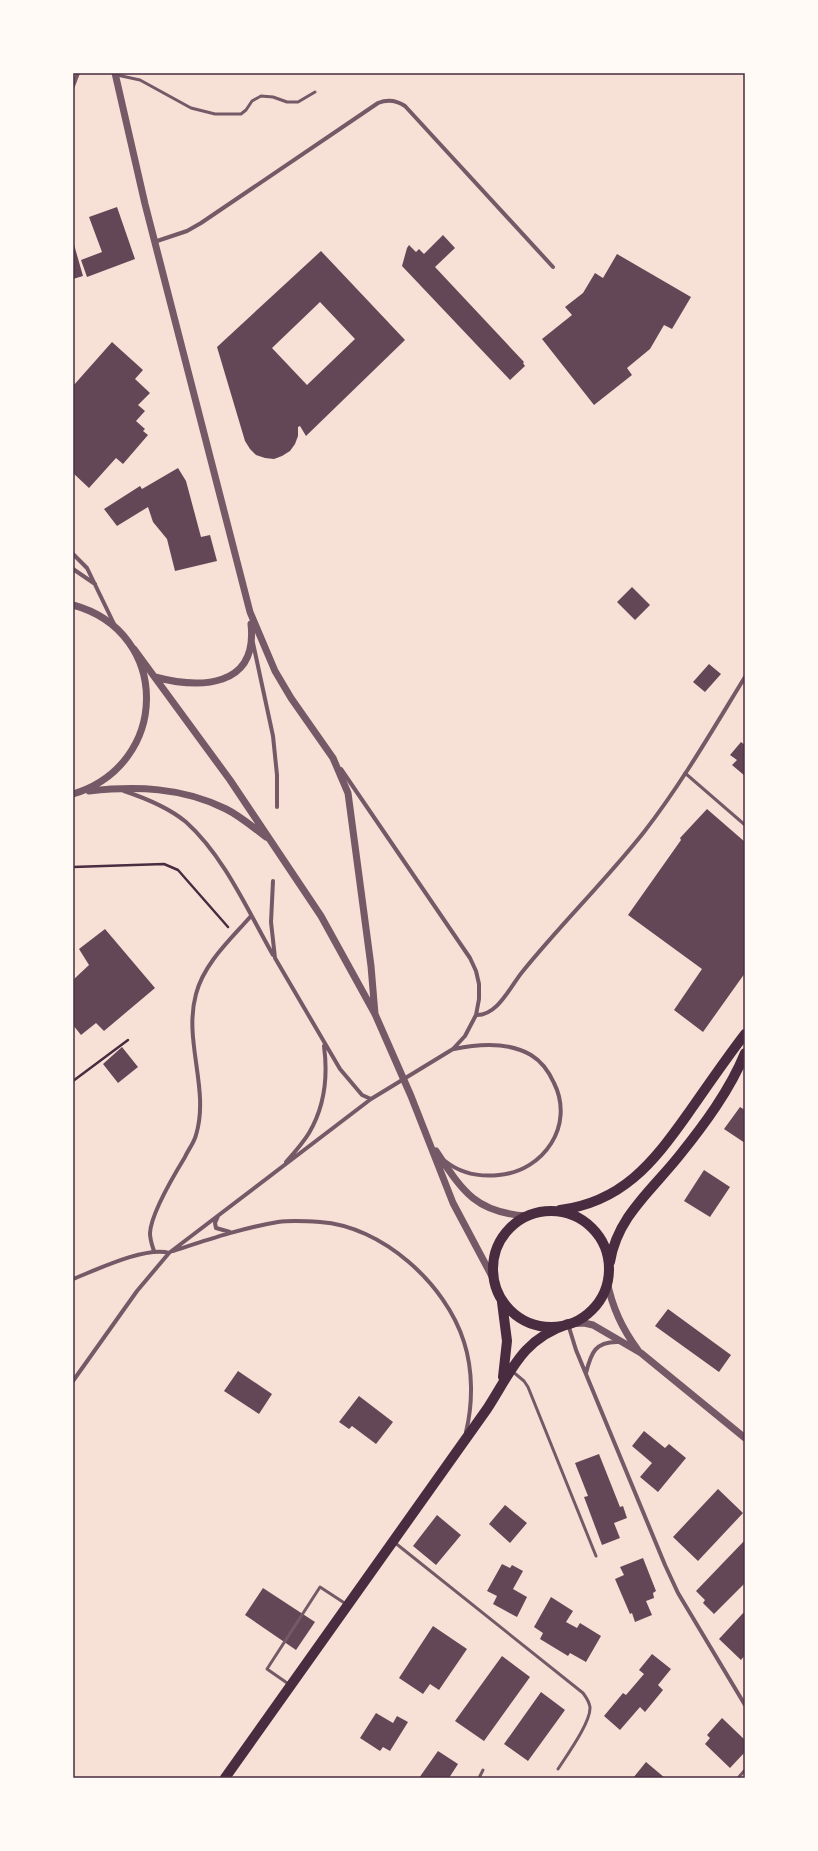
<svg xmlns="http://www.w3.org/2000/svg" width="818" height="1851" font-family="'Sofia Sans Condensed',sans-serif">
<style>
.building{fill:#644757;fill-rule:evenodd}
.lines{fill:none;stroke-linecap:round;stroke-linejoin:round}
.path{stroke:#4a2c40;stroke-width:2.5}
.service{stroke:#755966;stroke-width:3}
.minor{stroke:#755966;stroke-width:4}
.tertiary{stroke:#755966;stroke-width:7}
.primary{stroke:#4a2c40;stroke-width:10}
.neatline{fill:none;stroke:#4a2c40;stroke-width:1.5}
</style>
<rect width="100%" height="100%" fill="#f7e1d7"/>
<path class="building" d="M117,207L135,259L87,277L81,260L102,252L89,217Z
M443,235L455,248L435,267L524,362L523,363L525,366L510,380L402,266L407,248L409,245L416,252L419,249L424,254Z
M73,241L83,276L73,279Z
M321,251L405,340L306,436L300,426L298,427V436L295,444L290,451L282,456L274,459L265,458L256,455L250,449L245,441L217,347ZM320,302L355,339L307,385L272,348Z
M617,254L691,297L672,329L664,325L650,349L627,368L632,375L594,405L542,339L572,315L565,307L583,293L595,273L603,278Z
M112,342L143,370L135,379L150,393L138,405L145,411L136,421L145,429L143,431L148,435L123,464L116,458L89,488L73,473V386Z
M178,468L186,481L201,537L210,535L217,561L175,571L167,539L153,522L148,507L117,526L104,509L140,486L142,489Z
M632,587L650,605L635,620L617,602Z
M709,664L721,674L705,692L693,682Z
M741,742L745,745V776L732,765L737,760L730,755Z
M707,809L745,842V973L703,1032L674,1010L702,969L628,915L681,840L680,838Z
M105,929L155,988L104,1031L96,1023L81,1035L73,1025V980L89,965L79,949Z
M122,1047L138,1067L118,1083L103,1064Z
M740,1107L745,1110V1143L724,1129Z
M704,1170L730,1187L710,1217L684,1201Z
M668,1309L731,1355L719,1372L655,1326Z
M238,1371L272,1394L259,1414L224,1391Z
M359,1396L393,1422L376,1444L352,1426L349,1429L339,1422Z
M644,1431L665,1448L669,1444L686,1458L658,1492L640,1477L652,1463L632,1446Z
M599,1454L620,1507L623,1506L627,1518L614,1523L620,1538L602,1545L584,1497L588,1496L575,1463Z
M718,1489L743,1513L698,1561L673,1537Z
M505,1505L527,1523L510,1543L489,1524Z
M437,1515L461,1535L436,1565L413,1546Z
M745,1540V1583L714,1614L703,1603L705,1600L696,1591Z
M643,1558L656,1591L653,1593L654,1598L646,1601L652,1615L635,1622L632,1613L630,1614L615,1579L624,1575L620,1567Z
M502,1564L510,1568L512,1565L523,1571L513,1589L527,1597L517,1617L493,1604L497,1596L487,1591Z
M263,1588L315,1622L296,1650L245,1615Z
M551,1597L573,1611L566,1622L577,1628L580,1623L601,1636L586,1662L570,1653L568,1656L540,1639L543,1633L534,1627Z
M745,1611V1655L741,1660L719,1639Z
M433,1626L467,1649L439,1690L430,1684L423,1694L399,1678Z
M652,1654L671,1669L658,1685L663,1690L645,1712L640,1707L620,1730L604,1716L623,1693L626,1695L644,1674L639,1670Z
M502,1656L530,1677L484,1741L455,1721Z
M541,1692L565,1710L528,1761L504,1744Z
M376,1713L393,1723L397,1716L408,1722L390,1751L383,1747L380,1751L360,1738Z
M722,1718L745,1740V1752L730,1768L705,1744L710,1738L707,1735Z
M438,1751L458,1764L449,1778H419Z
M646,1762L665,1778H633Z"/>
<g class="lines">
<path class="path" d="M73,867L164,864L178,870L228,927
M73,1081L128,1040"/>
<path class="service" d="M117,75L140,80L191,108L215,114H241L246,110L252,101L261,96L273,97L287,102H298L315,92
M685,773L745,825
M512,1371L524,1381L528,1387L596,1556
M394,1542L583,1693C586,1697 589,1701 590,1707C591,1722 567,1755 558,1769
M290,1685L267,1669L320,1587L346,1604
M479,1778L483,1770
M738,1778L745,1770"/>
<path class="minor" d="M73,86L78,73
M154,242L187,231L201,223L378,103C388,99 396,100 405,106L553,267
M73,554L87,568L116,628
M73,569L95,584
M253,643L273,736L277,775V807
M124,791C145,798 168,807 186,822C224,856 248,911 273,955
M273,881L271,922L275,958L340,1069L362,1095L371,1099
M476,1015C498,1016 511,985 523,971C562,923 606,880 644,832C682,783 713,729 745,677
M445,1161C460,1173 480,1177 499,1175C544,1171 575,1125 554,1083C549,1072 541,1061 531,1055C509,1042 478,1044 454,1049
M286,1162C294,1153 303,1143 309,1133C325,1106 328,1076 324,1046
M218,1216L215,1223L216,1228L230,1232
M154,1251C152,1245 150,1240 150,1233C151,1213 174,1175 185,1157C188,1150 194,1143 196,1135C210,1089 183,1041 196,994C204,963 231,939 251,916
M173,1251C207,1240 242,1228 278,1222C291,1220 307,1221 320,1222C382,1226 446,1284 464,1342C473,1370 473,1403 466,1432
M73,1279C96,1270 146,1246 169,1253
M568,1324L576,1350L665,1565L678,1593L745,1705
M586,1373C591,1353 595,1341 619,1342
M73,1381L137,1291L169,1253L371,1099L453,1049L465,1036L476,1015L479,999V984L476,971L470,958L341,769"/>
<path class="tertiary" d="M115,73L145,204L250,612L275,671L291,698L333,758L348,793L371,966L375,1014
M73,605C172,632 170,765 73,794
M134,649L230,780L321,916L375,1014L411,1096L453,1203L495,1282
M155,677C200,689 258,688 251,624
M89,791C136,786 182,787 226,809C240,816 253,827 266,837
M436,1151C463,1192 476,1213 528,1216
M607,1281C612,1307 622,1329 638,1350
M568,1324L584,1323L593,1325L641,1353L745,1438"/>
<path class="primary" d="M560,1210C622,1202 653,1163 687,1115C706,1088 725,1060 745,1034
M493 1269a58 58 0 1 1 116 0a58 58 0 1 1-116 0Z
M610,1262C617,1217 652,1190 679,1156C704,1125 730,1090 745,1053
M502,1302L507,1341L503,1377
M225,1778L487,1409C511,1372 522,1339 568,1324"/>
</g>
<rect width="818" height="1851" fill="none" stroke="#fffaf5" stroke-width="148"/>
<rect x="74" y="74" width="670" height="1703" class="neatline"/>
</svg>
